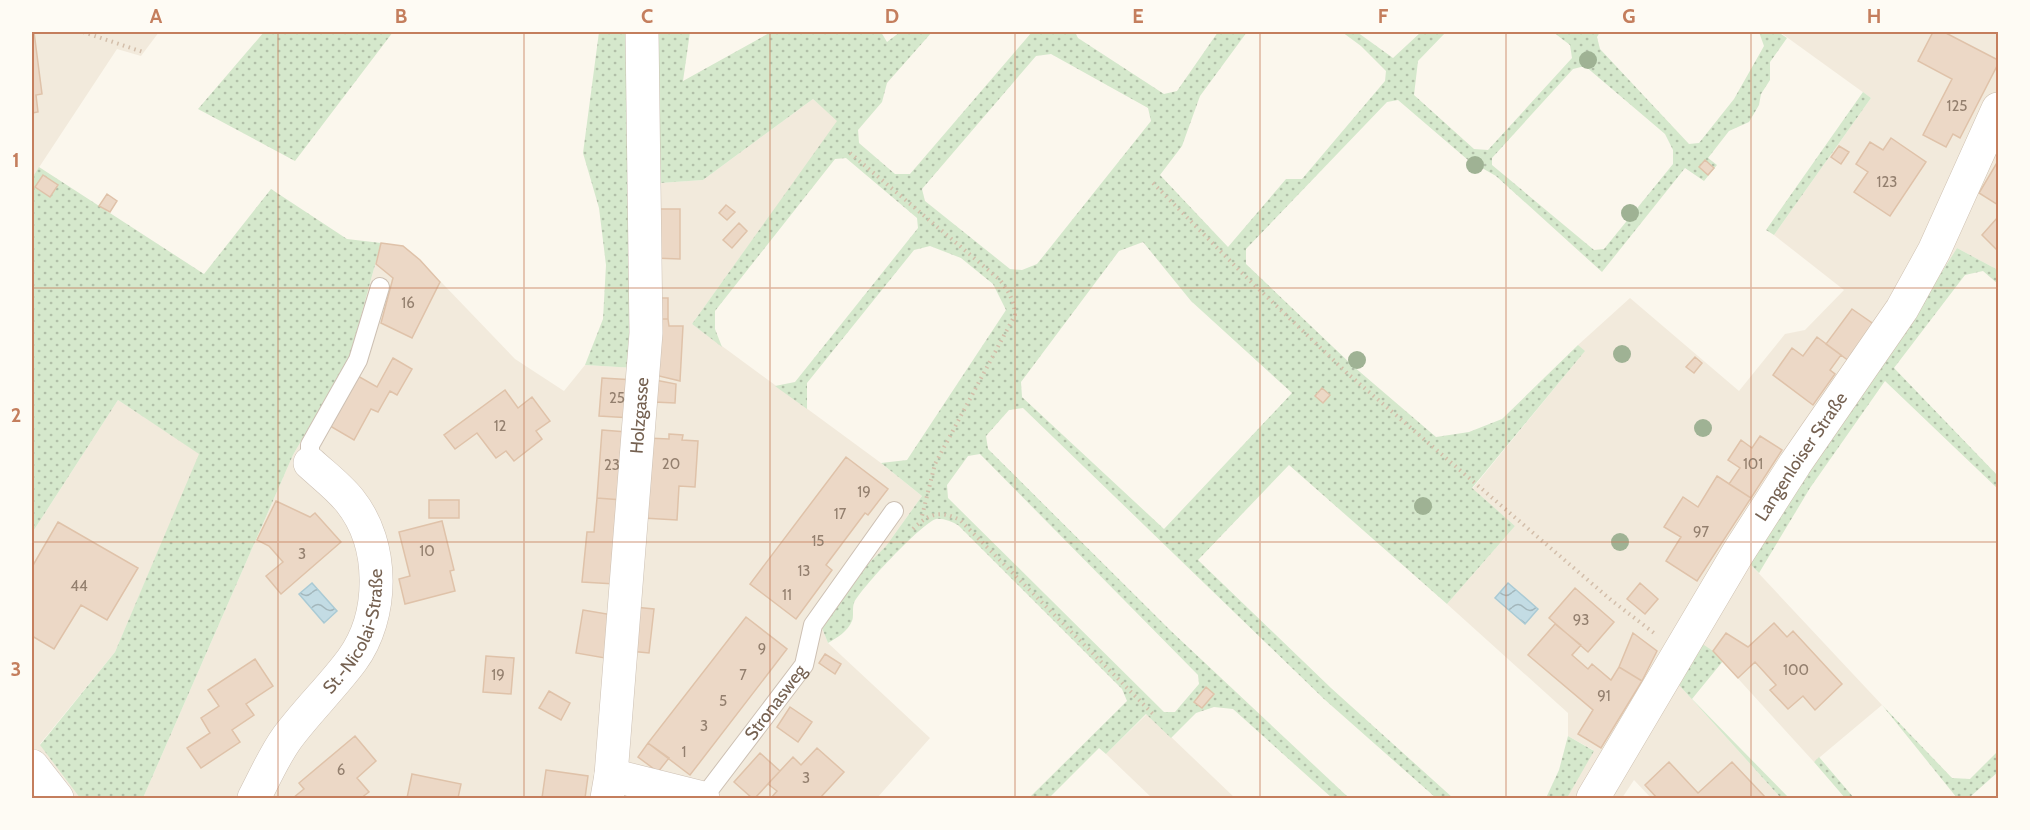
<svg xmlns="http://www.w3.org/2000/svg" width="2030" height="830" font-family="Cabin,sans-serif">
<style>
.residential{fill:#f2eadc}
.grass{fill:url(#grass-dots);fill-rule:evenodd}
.water{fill:url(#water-waves);stroke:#aacad4;stroke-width:1.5}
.building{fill:#ecd8c6;stroke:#dfc2a9;stroke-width:1.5}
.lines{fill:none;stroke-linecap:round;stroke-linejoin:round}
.lane-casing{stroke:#cdc0b3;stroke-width:20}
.street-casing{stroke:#cdc0b3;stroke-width:34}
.secondary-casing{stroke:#cfc1b1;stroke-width:34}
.path{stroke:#d3beaa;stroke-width:4;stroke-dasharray:1.5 4.5;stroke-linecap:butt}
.lane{stroke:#fff;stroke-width:18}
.street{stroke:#fff;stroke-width:33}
.secondary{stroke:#fff;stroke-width:33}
.tree{fill:#9fb294}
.grid{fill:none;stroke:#c47e5d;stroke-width:1.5;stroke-opacity:0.55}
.labels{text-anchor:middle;stroke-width:6;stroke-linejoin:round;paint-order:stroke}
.number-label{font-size:15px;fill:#937f6e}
.street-label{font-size:18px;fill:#756151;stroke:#fefbf4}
.neatline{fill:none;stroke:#c47e5d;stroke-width:2}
.grid-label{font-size:20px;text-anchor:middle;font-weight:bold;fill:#c47e5d}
</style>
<defs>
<pattern id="grass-dots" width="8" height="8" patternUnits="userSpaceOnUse" patternTransform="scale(1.5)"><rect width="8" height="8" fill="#d5e8cc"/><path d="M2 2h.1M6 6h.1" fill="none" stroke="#b1bfa8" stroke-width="1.8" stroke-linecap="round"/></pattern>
<pattern id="water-waves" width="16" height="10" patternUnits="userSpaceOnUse" patternTransform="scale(1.5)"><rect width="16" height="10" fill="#c3dce4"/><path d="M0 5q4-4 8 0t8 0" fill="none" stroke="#a3b6bb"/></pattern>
</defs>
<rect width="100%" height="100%" fill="#fbf7ed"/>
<path class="residential" d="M32,32H159L141,56L117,49L32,178Z
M1782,32H1998V270L1957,248L1877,374L1750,564L1882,705L1814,762L1713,651L1679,685L1781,798H1651L1634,780L1622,798H1567L1593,750L1568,736V713L1447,604L1515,526L1472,489L1584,352L1578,345L1630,298L1739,391L1785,334L1805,330L1844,290L1774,235L1871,98L1781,33Z
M813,99L838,121L692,324L881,463L922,496L886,546L854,578L822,628L828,643L930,738L877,798H143L293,455L350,356L381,243L403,246L420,260L515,359L564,391L585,365L635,368L632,185L703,180Z
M118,400L200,454L115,652L40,744L80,798H32V533Z
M1147,714L1235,798H1152L1106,754Z"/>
<path class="grass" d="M264,32H393L295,161L198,109Z
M599,32H690L683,81L771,32H881L887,42L900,32H932L887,83L882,102L858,130L859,143L895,174H910L1032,32H1075L1078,38L1164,94L1177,91L1218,32H1247L1200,96L1182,146L1160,175L1228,247L1286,179H1302L1385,81L1386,71L1361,46L1342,32H1357L1393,58L1421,32H1446L1418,61L1414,95L1474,149L1488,150L1572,58L1570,45L1553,32H1600L1597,37L1600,49L1689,144L1699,143L1734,99L1764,46L1759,32H1778L1787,38L1770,62V80L1761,94L1759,105L1749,122L1729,131L1708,158L1717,165L1704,181L1685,168L1602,272L1496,176L1468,160L1398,100L1387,102L1246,249V264L1353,366L1436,437L1469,432L1502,419L1578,345L1585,351L1472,488L1515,526L1447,604L1289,465L1198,560L1331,688L1453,798H1436L1324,699L1023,408L1009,410L986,436L988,449L1172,632L1349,798H1332L1233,709L1214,707L1196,713L1171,738L1146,714L1106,754L1099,748L1049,798H1029L1127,701L1122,689L958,525C952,522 943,518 936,519C923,522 860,589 854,603C852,608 854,616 852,621C848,631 837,638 828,643L822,628L854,578L886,546L922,496L881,463L907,460L1006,310L993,284L961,258L930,246L914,250L807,383V409L775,386L795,382L918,228L917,218L846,158L835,159L715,311V329L722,347L692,324L837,121L813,99L703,180L632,185L635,368L585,365L603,319L606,265L599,208L583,153ZM1051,54L1148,108L1151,121L1037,264L1022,270L1010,269L925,201L922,189L1036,56ZM1585,66L1665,134L1673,150V164L1604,249L1594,250L1492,165V158L1573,69ZM1143,242L1191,301L1292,393L1164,529L1022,397L1021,382L1119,251ZM980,454L1198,675L1199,684L1175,712H1164L948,498L947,485L968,456Z
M1863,92L1871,98L1774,235L1766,230Z
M39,167L204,274L271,189L347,239L381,243L350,356L293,455L143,798H80L40,745L115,652L199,454L118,400L32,533V178Z
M1957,248L1998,270V284L1983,271L1965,275L1894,368L1998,476V489L1885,381L1810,488L1759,573L1750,564L1801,478L1877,374Z
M1701,643L1713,651L1723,661L1692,699L1789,798H1781L1679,685Z
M1882,705L1952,778L1970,779L1998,751V772L1971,796L1973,798H1957Z
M1568,736L1594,751L1567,798H1546L1559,770Z
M1819,757L1854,798H1845L1814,762Z"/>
<path class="water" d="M312,583L337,611L324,623L299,594Z
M1508,583L1538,609L1525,624L1495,598Z"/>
<path class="building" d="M32,32H34L42,94L36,95L38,112L32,113Z
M1933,32H1944L1998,60V64L1960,138L1953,134L1946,147L1923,135L1952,79L1918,61Z
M1891,138L1926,162L1890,216L1854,192L1868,172L1856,164L1870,142L1883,150Z
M1839,146L1849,152L1841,164L1831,157Z
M1705,160L1714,168L1708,175L1699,167Z
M1998,161V205L1979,193Z
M43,175L58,185L50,197L35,187Z
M107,194L117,201L110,212L99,206Z
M726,205L735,212L727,220L719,213Z
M654,209H680V259L653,258Z
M1998,217V251L1982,235Z
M739,223L747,231L732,248L723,240Z
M381,243L403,246L420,260L440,282L412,338L381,323L393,278L376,264Z
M657,298H668V319H657Z
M1852,309L1875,325L1849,361L1826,344Z
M657,319H668L669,326H683L680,381L655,375Z
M1817,337L1841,355L1830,370L1835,374L1813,405L1773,375L1792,348L1803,356Z
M1695,357L1702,363L1694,373L1686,367Z
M393,358L412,369L397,395L390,391L378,412L371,409L354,440L330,426L358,376L377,387Z
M602,378L635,380L632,418L599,416Z
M655,380L676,384L675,403L654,402Z
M1322,388L1330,395L1323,403L1315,396Z
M505,390L518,408L532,397L550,421L536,431L542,439L514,461L506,451L496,458L477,433L455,449L444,435Z
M602,430L627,432L622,500L597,498Z
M669,434L683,435L682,440L698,441L695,487L679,486L677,520L643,518L647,438L669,439Z
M1760,436L1782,450L1751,498L1729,484L1740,468L1728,460L1741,440L1752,448Z
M846,457L888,489L868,515L865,513L826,565L832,570L796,619L750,584Z
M1717,476L1751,498L1697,581L1666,561L1681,537L1664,527L1683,497L1698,507Z
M597,498L622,500L615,584L582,582L587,532H594Z
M429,500H459V518H429Z
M276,501L310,517L315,513L341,542L281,594L266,576L283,562L269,546L257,540Z
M442,521L454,570L450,571L455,591L405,604L399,579L410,576L399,532Z
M58,522L138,568L107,620L81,605L54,649L32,636V567Z
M1640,583L1658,599L1645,614L1627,599Z
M1575,588L1614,622L1588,652L1549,618Z
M634,607L654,609L649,653L629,651Z
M583,610L613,615L605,658L576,653Z
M746,617L787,649L690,775L648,743Z
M1774,623L1787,637L1793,631L1842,684L1815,710L1803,696L1788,709L1770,690L1776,685L1755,662L1738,678L1713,651L1726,633L1748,647Z
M1555,624L1581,645L1572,655L1588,669L1592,664L1611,680L1619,667L1642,681L1601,748L1578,734L1593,710L1528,655Z
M1633,633L1657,651L1642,681L1619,667Z
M825,654L841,664L835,674L819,663Z
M486,656L514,658L511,694L483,692Z
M255,659L273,686L246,704L254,715L232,730L240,742L201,768L187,748L210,733L201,718L219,706L208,690Z
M1206,687L1214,694L1202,708L1194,702Z
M549,691L570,703L561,720L539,708Z
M790,707L812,722L798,742L777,727Z
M355,736L376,761L357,778L369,792L361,798H293L304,789L299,783Z
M648,743L669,758L658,772L638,757Z
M817,748L844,772L820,798H771L777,791L768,784L793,757L801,765Z
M760,753L780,771L755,798H752L734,782Z
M1669,762L1698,793L1732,762L1766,798H1657L1645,785Z
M546,770L588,776L585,798H542Z
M412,774L461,784L458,798H407Z"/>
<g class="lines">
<g class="lane-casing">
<g id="lane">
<path d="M310,463V445L358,360L380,287"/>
<path id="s1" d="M703,798L804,665L813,625L894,511"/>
</g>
</g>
<g class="street-casing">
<g id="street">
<path d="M32,766L57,798"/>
<path d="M611,775L703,798"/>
<path id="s2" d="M254,798C264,779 274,756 287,738C307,711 332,687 352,660C384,616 385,545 350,501C339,487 323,475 310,463"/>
<path id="s3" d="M607,798L611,775L646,333L642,32"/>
</g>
</g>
<g class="secondary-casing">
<g id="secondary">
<path id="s4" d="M1593,798L1738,553L1795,464L1902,309L1934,251L1998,109"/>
</g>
</g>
<path class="path" d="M83,32L143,52
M850,153L1000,280C1009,292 1014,300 1015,315L935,464L921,520
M1153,183L1245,276L1347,373L1611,600L1654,633
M913,529C929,513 940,510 960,520L1153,714"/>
<use href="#lane" class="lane"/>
<use href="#street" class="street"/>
<use href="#secondary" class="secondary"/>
</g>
<g class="tree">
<circle cx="1588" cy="60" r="9"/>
<circle cx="1475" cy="165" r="9"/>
<circle cx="1630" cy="213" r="9"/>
<circle cx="1622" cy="354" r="9"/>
<circle cx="1357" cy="360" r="9"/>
<circle cx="1703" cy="428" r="9"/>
<circle cx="1423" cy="506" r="9"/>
<circle cx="1620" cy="542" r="9"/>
</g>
<path class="grid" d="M278,32V798M524,32V798M770,32V798M1015,32V798M1260,32V798M1506,32V798M1751,32V798M32,288H1998M32,542H1998"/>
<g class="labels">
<g class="number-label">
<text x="1957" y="111">125</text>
<text x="1887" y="187">123</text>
<text x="408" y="308">16</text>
<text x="617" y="403">25</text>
<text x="500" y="431">12</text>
<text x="671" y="469">20</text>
<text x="1753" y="469">101</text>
<text x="612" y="470">23</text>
<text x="864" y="497">19</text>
<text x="840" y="519">17</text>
<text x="1701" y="537">97</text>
<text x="818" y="546">15</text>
<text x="427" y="556">10</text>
<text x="302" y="559">3</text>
<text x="804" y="576">13</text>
<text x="79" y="591">44</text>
<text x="787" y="600">11</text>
<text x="1581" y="625">93</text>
<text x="762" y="654">9</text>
<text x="1796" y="675">100</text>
<text x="498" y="680">19</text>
<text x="743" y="680">7</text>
<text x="1604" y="701">91</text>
<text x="723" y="706">5</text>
<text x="704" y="731">3</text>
<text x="684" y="757">1</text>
<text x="341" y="775">6</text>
<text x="806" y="783">3</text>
</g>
<g class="street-label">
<text dy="6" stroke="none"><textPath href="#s3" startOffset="384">Holzgasse</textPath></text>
<text dy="6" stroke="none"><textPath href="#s4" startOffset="400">Langenloiser Straße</textPath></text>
<text dy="6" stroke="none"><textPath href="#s2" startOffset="198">St.-Nicolai-Straße</textPath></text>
<text dy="6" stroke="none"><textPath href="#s1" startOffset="120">Stronasweg</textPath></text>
</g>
</g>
<rect width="2030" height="830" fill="none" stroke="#fefbf4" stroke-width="66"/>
<rect x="33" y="33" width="1964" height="764" class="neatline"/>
<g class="grid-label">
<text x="156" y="23">A</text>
<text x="401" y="23">B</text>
<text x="647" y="23">C</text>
<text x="892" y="23">D</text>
<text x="1138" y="23">E</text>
<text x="1383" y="23">F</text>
<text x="1629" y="23">G</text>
<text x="1874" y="23">H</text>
<text x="16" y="167">1</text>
<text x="16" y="422">2</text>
<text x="16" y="676">3</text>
</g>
</svg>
